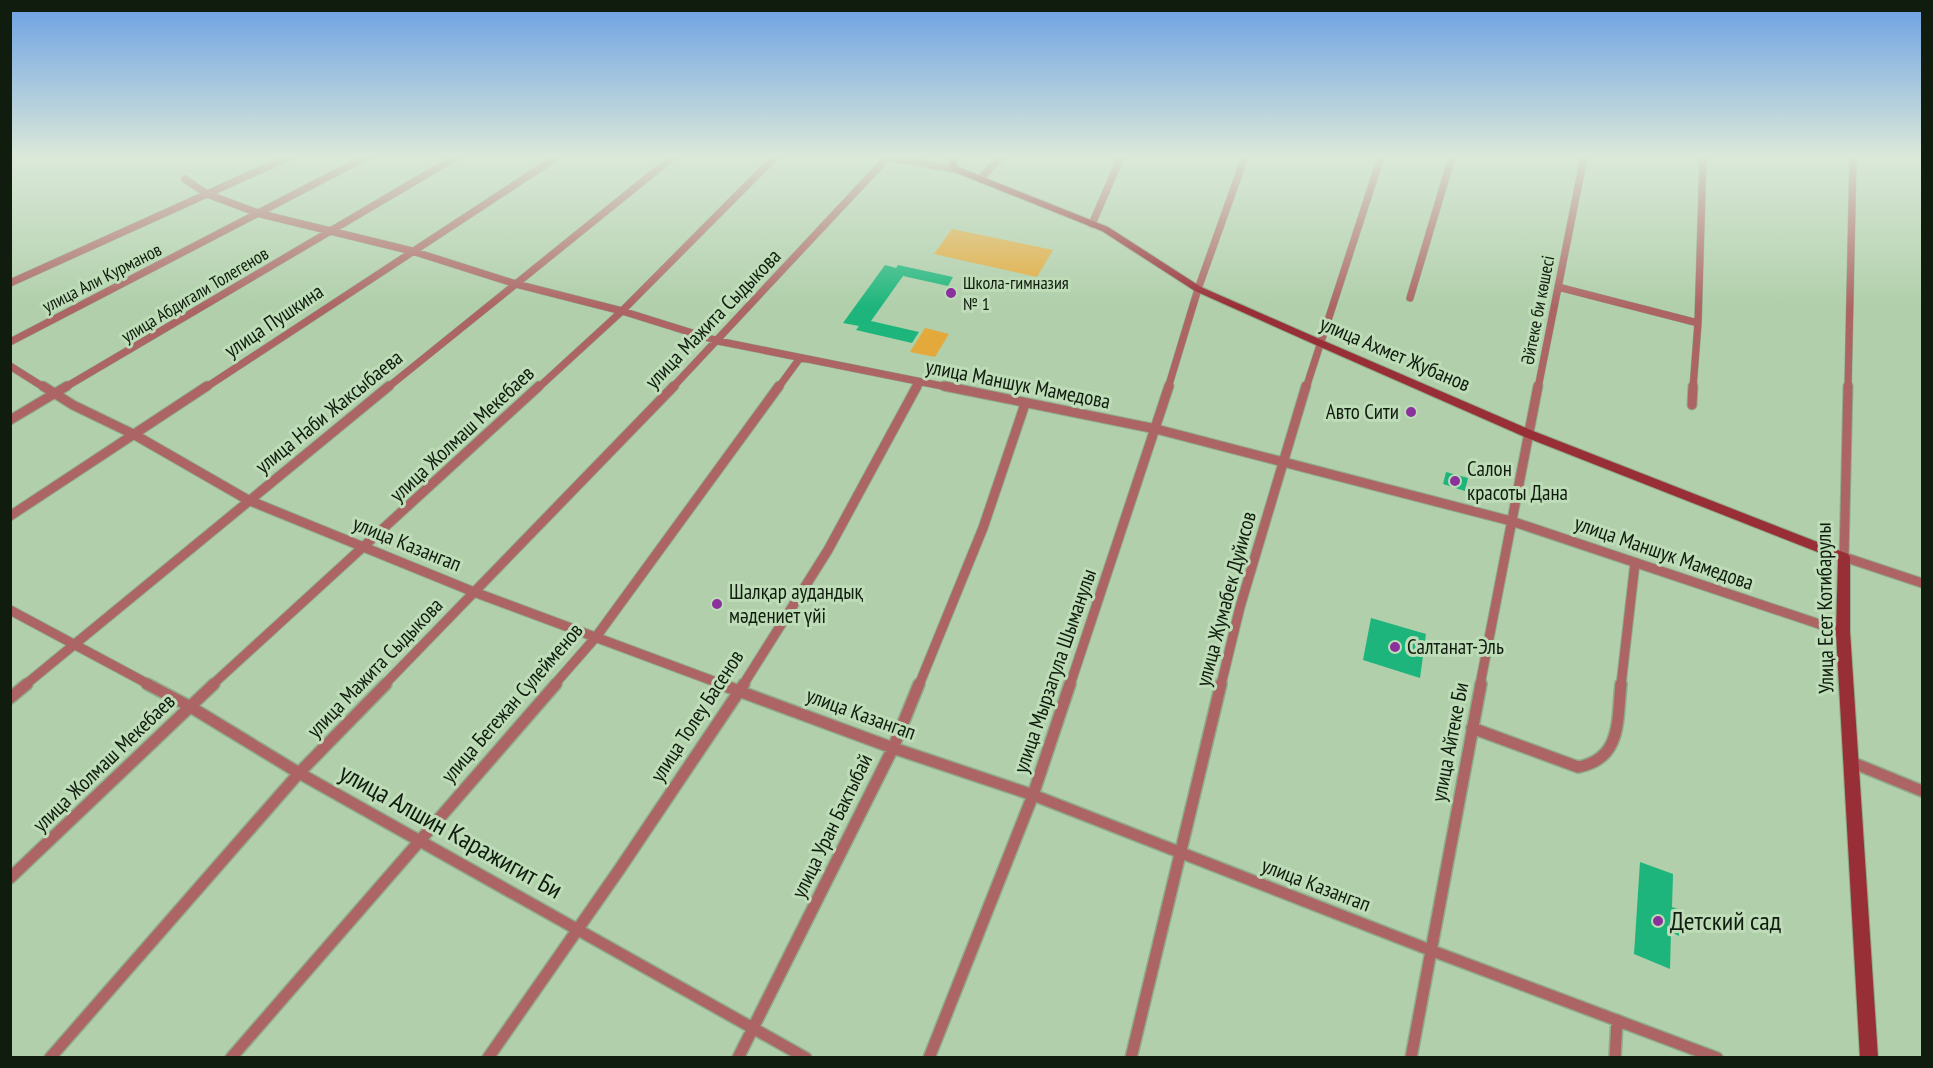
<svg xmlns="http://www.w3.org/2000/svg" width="1933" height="1068" font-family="'PT Sans Narrow',sans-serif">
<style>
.green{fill:#e3aa3b}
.building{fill:#1db57b}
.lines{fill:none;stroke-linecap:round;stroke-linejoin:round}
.minor-far2-casing{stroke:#90ab8b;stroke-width:8}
.minor-far1-casing{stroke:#90ab8b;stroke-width:11}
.minor-casing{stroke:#90ab8b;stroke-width:14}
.secondary-casing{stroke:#90ab8b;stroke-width:2}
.minor-far2{stroke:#ac6564;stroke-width:7}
.minor-far1{stroke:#ac6564;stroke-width:9}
.minor{stroke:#ac6564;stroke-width:11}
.secondary{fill:#982e36;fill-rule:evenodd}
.poi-dot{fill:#8b319c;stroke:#bddcb7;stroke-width:2}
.labels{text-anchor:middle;stroke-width:6;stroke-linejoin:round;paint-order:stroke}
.far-street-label{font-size:18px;fill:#101c0e;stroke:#bddcb7}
.far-poi-label{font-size:18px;fill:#101c0e;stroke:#bddcb7;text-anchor:start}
.street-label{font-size:21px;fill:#101c0e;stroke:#bddcb7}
.poi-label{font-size:21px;fill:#101c0e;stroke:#bddcb7;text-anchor:start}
.near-street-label{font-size:26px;fill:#101c0e;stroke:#bddcb7}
.near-poi-label{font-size:26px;fill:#101c0e;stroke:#bddcb7;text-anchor:start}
</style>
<rect width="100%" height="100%" fill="#b0cfaa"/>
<path class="green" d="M952,229L1053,250L1037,277L934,254Z
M925,328L949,334L935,357L910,352Z"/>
<path class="building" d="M885,265L896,268L898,265L953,277L948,286L903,276L871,321L919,332L912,343L856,330L859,326L843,323Z
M1446,472L1468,478L1465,491L1443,484Z
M1371,618L1426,634L1420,678L1363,660Z
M1640,862L1673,874L1672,907L1680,910L1679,936L1671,932L1670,969L1634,954Z"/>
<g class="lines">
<g class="minor-far2-casing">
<path id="minor-far2" d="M885,157L955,169
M185,179L207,194L261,214L412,251L516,284L622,311L718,341L952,388
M980,179L1001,157
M1092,224L1121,157
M10,283L289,157
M1558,287L1698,323L1703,157
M1410,298L1452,157
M10,342L366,157
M10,366L45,388
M64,388L456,157
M205,388L557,157
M387,388L673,157
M538,388L622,311L775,157
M672,388L887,158
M778,388L800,358
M916,388L919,383
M1168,388L1198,289L1245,157
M1306,388L1381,157
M1538,388L1584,157
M1693,388L1698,323
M1848,388L1853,157"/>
</g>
<g class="minor-far1-casing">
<path id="minor-far1" d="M43,386L73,405L135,435L248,500L474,592L724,685
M944,386L1156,429L1511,521L1843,632
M1848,386L1844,557L1922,583
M1692,405L1693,386
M10,420L67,386
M10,516L207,386
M10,610L150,685
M25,685L389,386
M212,685L539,386
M384,685L674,386
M554,685L596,637L779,386
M743,685L828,550L917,386
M919,685L983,528L1025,404
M1070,685L1169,386
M1221,685L1240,607L1306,386
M1480,685L1538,386
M1621,685L1635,563"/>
</g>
<g class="minor-casing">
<path id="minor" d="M147,684L189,706L299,773L806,1058
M720,684L893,748L1033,795L1430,950L1717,1058
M10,698L27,684
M1472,728L1578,767C1622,759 1617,720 1621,684
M1851,762L1922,791
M10,878L214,684
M50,1058L299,773L386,684
M231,1058L556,684
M488,1058L619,870L744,684
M738,1058L893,748L919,684
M929,1058L1033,795L1070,684
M1131,1058L1221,684
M1411,1058L1481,684
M1615,1058L1617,1020"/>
</g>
<g class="secondary-casing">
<path id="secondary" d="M946,157H954L958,167L1108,227L1201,287L1324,341L1533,431L1848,554L1850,557V632L1878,1058H1860L1836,632L1838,560L1525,437L1316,345L1195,291L1102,231L952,171Z"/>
</g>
<use href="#minor-far2" class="minor-far2"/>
<use href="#minor-far1" class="minor-far1"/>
<use href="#minor" class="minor"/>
<use href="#secondary" class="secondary"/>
</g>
<linearGradient id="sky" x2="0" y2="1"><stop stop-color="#6ba0e4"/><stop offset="0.51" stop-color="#dbe9d9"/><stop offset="1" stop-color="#dbe9d9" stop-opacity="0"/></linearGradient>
<rect width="1933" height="307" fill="url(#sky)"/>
<g class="poi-dot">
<circle cx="951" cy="293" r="6"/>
<circle cx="1411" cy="412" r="6"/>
<circle cx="1455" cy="481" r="6"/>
<circle cx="717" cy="604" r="6"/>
<circle cx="1395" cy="647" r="6"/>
<circle cx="1658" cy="921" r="6"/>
</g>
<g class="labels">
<g class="far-street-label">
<text transform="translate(102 278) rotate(-27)" y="6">улица Али Курманов</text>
<text transform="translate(195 295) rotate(-31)" y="6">улица Абдигали Толегенов</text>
<text transform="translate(1538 310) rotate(-79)" y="6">Әйтеке би көшесі</text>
</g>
<g class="far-poi-label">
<text x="963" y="289">Школа-гимназия<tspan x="963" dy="21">№ 1</tspan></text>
</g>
<g class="street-label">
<text transform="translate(713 319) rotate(-46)" y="7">улица Мажита Сыдыкова</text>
<text transform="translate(274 321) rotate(-34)" y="7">улица Пушкина</text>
<text transform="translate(1395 354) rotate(23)" y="7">улица Ахмет Жубанов</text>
<text transform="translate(1018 384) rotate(11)" y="7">улица Маншук Мамедова</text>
<text transform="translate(329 412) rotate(-39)" y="7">улица Наби Жаксыбаева</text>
<text transform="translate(462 434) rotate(-43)" y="7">улица Жолмаш Мекебаев</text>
<text transform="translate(407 544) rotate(22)" y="7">улица Казангап</text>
<text transform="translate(1664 553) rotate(19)" y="7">улица Маншук Мамедова</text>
<text transform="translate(1226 599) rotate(-75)" y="7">улица Жумабек Дуйисов</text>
<text transform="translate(1825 608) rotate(-91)" y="7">Улица Есет Котибарулы</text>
<text transform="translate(375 668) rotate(-46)" y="7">улица Мажита Сыдыкова</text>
<text transform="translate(1055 671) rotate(-71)" y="7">улица Мырзагула Шыманулы</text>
<text transform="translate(512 703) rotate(-49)" y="7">улица Бегежан Сулейменов</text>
<text transform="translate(861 714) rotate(20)" y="7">улица Казангап</text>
<text transform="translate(697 716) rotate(-57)" y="7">улица Толеу Басенов</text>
<text transform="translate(1450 742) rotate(-79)" y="7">улица Айтеке Би</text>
<text transform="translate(104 763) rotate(-44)" y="7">улица Жолмаш Мекебаев</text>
<text transform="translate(832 826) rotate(-64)" y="7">улица Уран Бактыбай</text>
<text transform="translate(1316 885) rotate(21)" y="7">улица Казангап</text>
</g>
<g class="poi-label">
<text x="1399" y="419" text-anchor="end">Авто Сити</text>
<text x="1467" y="476">Салон<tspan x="1467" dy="24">красоты Дана</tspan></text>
<text x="729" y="599">Шалқар аудандық<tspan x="729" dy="24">мәдениет үйі</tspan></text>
<text x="1407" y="654">Салтанат-Эль</text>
</g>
<g class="near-street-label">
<text transform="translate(451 831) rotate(29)" y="9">улица Алшин Каражигит Би</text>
</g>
<g class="near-poi-label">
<text x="1670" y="930">Детский сад</text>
</g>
</g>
<rect width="1933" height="1068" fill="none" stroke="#101c0e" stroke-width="24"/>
</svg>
